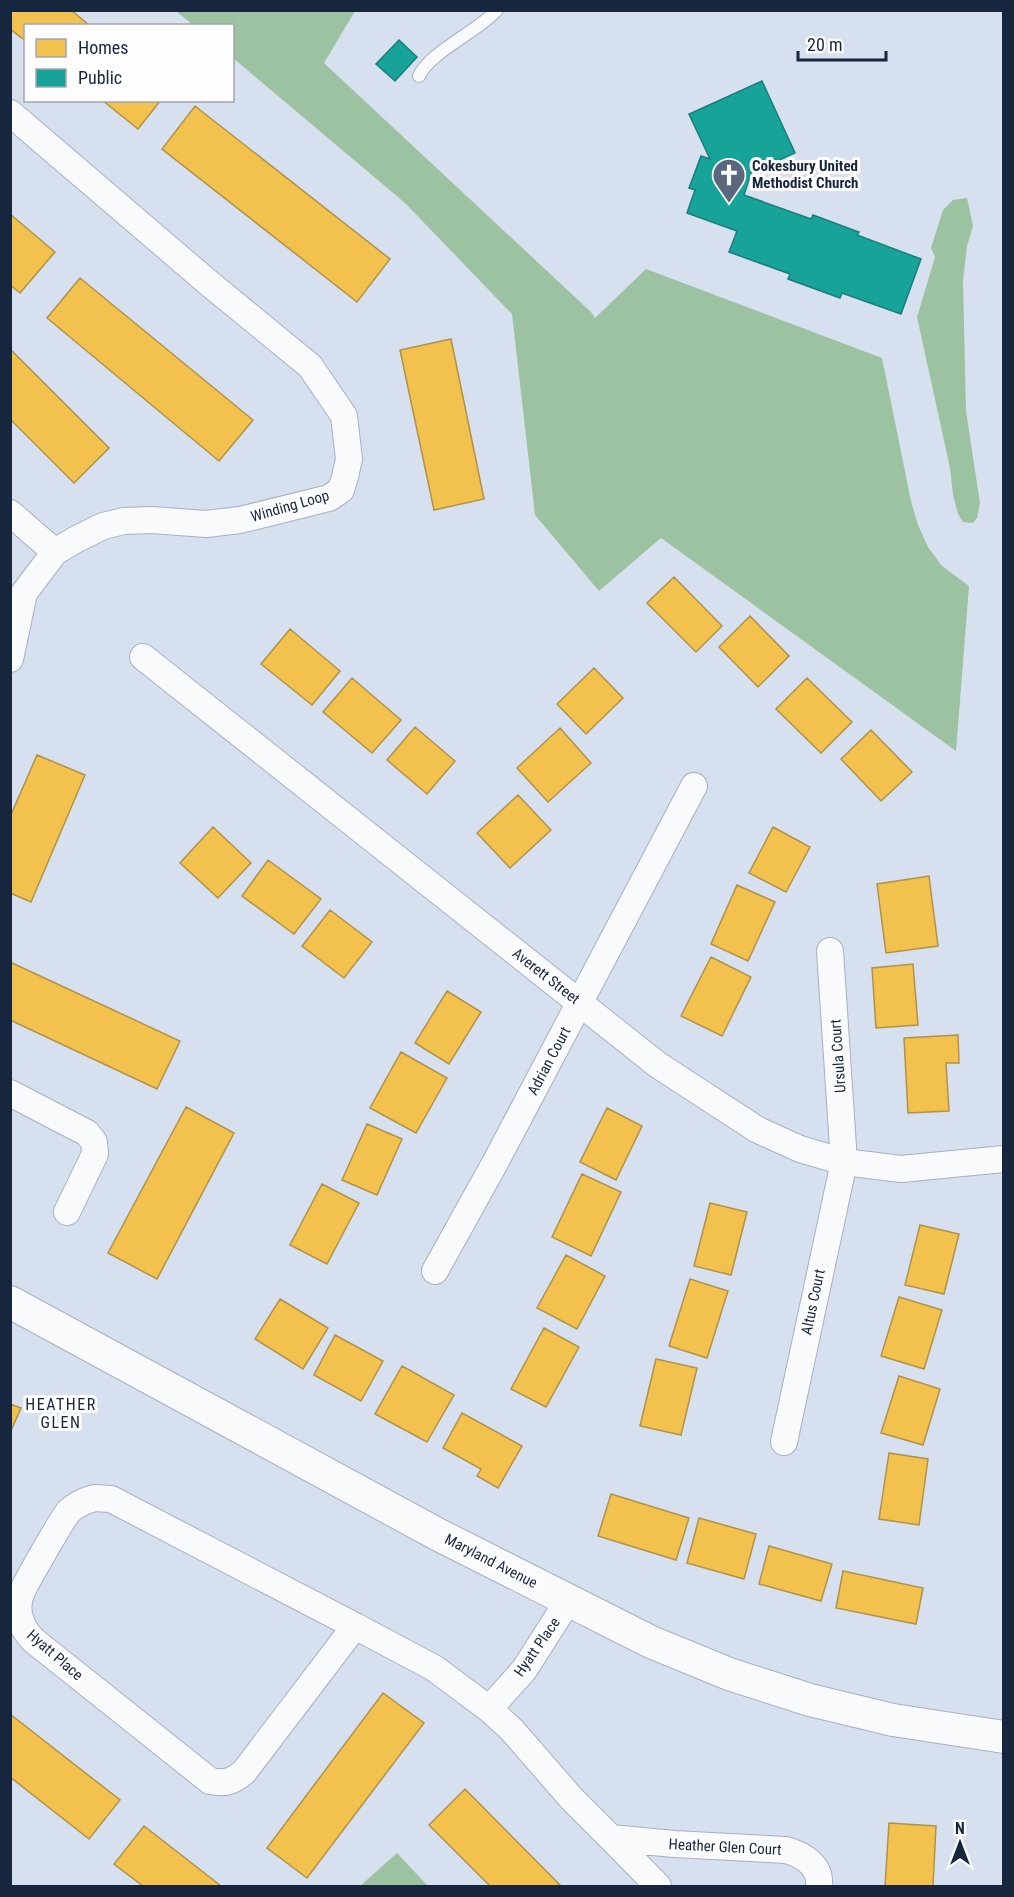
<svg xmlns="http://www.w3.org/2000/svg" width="1014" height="1897" font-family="'Roboto Condensed',sans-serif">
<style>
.forest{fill:#9dc2a2}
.homes{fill:#f2c14e;stroke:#b0924a;stroke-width:1.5}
.public{fill:#17a398;stroke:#177e7d;stroke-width:1.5}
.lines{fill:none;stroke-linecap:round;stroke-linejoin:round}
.service-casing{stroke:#a6b0c3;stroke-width:14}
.minor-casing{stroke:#a6b0c3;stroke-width:28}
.tertiary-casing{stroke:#a6b0c3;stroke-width:34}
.service{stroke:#f9fafc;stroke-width:12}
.minor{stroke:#f9fafc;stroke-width:26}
.tertiary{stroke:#f9fafc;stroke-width:32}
.labels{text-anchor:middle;stroke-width:6;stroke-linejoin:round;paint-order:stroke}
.poi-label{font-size:15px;font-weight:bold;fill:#17263f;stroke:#fdfdfd;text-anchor:start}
.street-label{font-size:15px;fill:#17263f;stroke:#fdfdfd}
.neighbourhood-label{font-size:16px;letter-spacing:1.5px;fill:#17263f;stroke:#fdfdfd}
</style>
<rect width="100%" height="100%" fill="#d7e0ee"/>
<path class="forest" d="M176,11H355L324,63L591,312L595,318L646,269L882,358L911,501L918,525L928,547L942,566L969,586L956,751L661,538L599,591L535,515L512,314L405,203L233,58L232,26L193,25Z
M967,198L973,226L967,246L963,281L966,411L980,503L977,518L973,523L963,522L958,514L953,495L950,468L917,317L935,257L931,248L943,210L953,200Z
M397,1853L428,1886H360Z"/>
<path class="homes" d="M10,10H71L90,26H26V41L10,29Z
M102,100H161L138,129Z
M195,106L390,259L357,302L162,149Z
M10,214L55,252L20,293L10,285Z
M80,278L253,420L219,461L47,318Z
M451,339L484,499L434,510L400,350Z
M10,349L109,448L74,483L10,419Z
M674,577L722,626L696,652L647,603Z
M750,616L789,656L758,687L719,647Z
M290,629L340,671L312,705L261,664Z
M594,668L623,698L586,734L557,704Z
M352,678L401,720L372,753L323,712Z
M807,678L852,722L821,753L776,709Z
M415,727L455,761L427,794L387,760Z
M560,728L591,763L548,802L517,768Z
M871,730L912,772L881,801L841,759Z
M37,755L85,775L31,902L10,893V817Z
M518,795L551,830L510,868L477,833Z
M213,827L251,863L218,898L180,863Z
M773,827L810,847L786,892L749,873Z
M268,860L321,899L294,934L242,896Z
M929,876L938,946L886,953L877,884Z
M737,885L775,902L748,961L711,944Z
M330,910L372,942L344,978L302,946Z
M711,957L751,977L722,1036L681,1016Z
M10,962L180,1041L157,1089L10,1020Z
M913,964L918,1025L876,1028L872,968Z
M447,991L481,1012L449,1064L415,1043Z
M958,1035L959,1063H946L949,1111L908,1113L904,1038Z
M401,1052L447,1078L416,1133L370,1108Z
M186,1107L234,1133L157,1279L108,1253Z
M607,1108L642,1126L616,1180L580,1162Z
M367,1124L402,1139L377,1195L342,1180Z
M582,1174L621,1192L591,1256L552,1237Z
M322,1184L359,1203L327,1264L290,1245Z
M710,1203L747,1212L731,1275L694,1266Z
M920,1225L959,1234L944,1294L905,1285Z
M566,1255L605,1276L577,1329L537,1308Z
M690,1279L728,1291L707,1358L669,1346Z
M899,1297L942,1310L924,1369L881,1356Z
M280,1299L328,1328L303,1369L255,1339Z
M544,1328L579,1347L546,1407L511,1389Z
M335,1335L383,1361L361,1401L314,1375Z
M656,1359L697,1368L681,1435L640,1426Z
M402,1366L454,1395L427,1442L375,1414Z
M899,1376L940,1389L923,1445L881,1433Z
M10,1404L21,1408L10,1433Z
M462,1413L522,1446L498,1488L477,1476L481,1469L443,1448Z
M889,1453L928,1459L919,1525L879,1519Z
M611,1494L689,1518L676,1560L598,1536Z
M699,1518L756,1534L744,1579L687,1563Z
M769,1546L832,1564L821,1601L759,1584Z
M843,1571L923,1588L916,1624L836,1608Z
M383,1693L424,1723L307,1878L267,1848Z
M10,1714L120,1800L89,1839L10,1777Z
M465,1789L561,1886H490L429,1825Z
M889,1823L936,1826L933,1886H885Z
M144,1826L221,1886H143L114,1864Z"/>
<path class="public" d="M399,40L417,57L395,81L376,64Z
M762,81L795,153L751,173L744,195L811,219L813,215L859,232L857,235L921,259L901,314L842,293L840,298L788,279L790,274L729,252L737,231L687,213L695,190L689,188L701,156L710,159L689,114Z"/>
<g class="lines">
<g class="service-casing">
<path id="service" d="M419,76C430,52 477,32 497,10"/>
</g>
<g class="minor-casing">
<path id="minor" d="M10,113L210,284L310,366L344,416L349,459L345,477L341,490L329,498L240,520L206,524L152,520L124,521L103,526L75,540L55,552L24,593L10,659
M10,513L55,552
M143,657L658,1065L758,1130L800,1149L844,1162L901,1169L1004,1159
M10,1093L87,1133L94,1142L95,1154L67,1212
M435,1271L496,1161L694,786
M784,1442L844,1162L830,951
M94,1498L111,1499L355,1626L244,1772C232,1782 225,1784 210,1781L33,1640C22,1628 15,1613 20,1597C22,1588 63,1518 69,1511C77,1504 84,1501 94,1498Z
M355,1626L434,1668L489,1709L512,1730L571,1798L611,1838L674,1844L786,1850C803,1855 821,1865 819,1886
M489,1709L524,1670L568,1601
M611,1838L658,1886"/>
</g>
<g class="tertiary-casing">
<path id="tertiary" d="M10,1302L437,1534L651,1642L729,1674L810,1700L893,1720L1004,1737"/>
</g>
<use href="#service" class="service"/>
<use href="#minor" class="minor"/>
<use href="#tertiary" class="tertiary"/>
</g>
<defs>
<g id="church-pin" transform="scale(1.725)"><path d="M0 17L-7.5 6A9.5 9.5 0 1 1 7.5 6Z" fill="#5a677c" stroke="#fdfdfd"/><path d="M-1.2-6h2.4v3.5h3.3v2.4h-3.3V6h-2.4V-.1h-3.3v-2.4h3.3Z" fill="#fff"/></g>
</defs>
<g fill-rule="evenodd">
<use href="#church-pin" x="729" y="175"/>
</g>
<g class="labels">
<g class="poi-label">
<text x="752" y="171">Cokesbury United<tspan x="752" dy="17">Methodist Church</tspan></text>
</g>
<g class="street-label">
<text transform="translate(290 506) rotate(-16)" y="5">Winding Loop</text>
<text transform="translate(546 976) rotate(38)" y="5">Averett Street</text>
<text transform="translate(838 1056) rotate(-94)" y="5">Ursula Court</text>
<text transform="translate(549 1061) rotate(-62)" y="5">Adrian Court</text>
<text transform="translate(813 1302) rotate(-78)" y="5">Altus Court</text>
<text transform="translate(491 1561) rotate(27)" y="5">Maryland Avenue</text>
<text transform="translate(537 1647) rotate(-55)" y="5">Hyatt Place</text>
<text transform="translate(55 1655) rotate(41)" y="5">Hyatt Place</text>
<text transform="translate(725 1847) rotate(3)" y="5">Heather Glen Court</text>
</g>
<g class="neighbourhood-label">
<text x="61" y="1410">HEATHER<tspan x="61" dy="18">GLEN</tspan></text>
</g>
</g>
<rect width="1014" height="1897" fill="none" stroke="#17263f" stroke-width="24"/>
<rect x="24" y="24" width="210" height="78" fill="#fdfdfd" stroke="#a1a7b1" stroke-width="1.5"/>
<rect x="36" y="39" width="30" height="18" fill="#f2c14e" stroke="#a1a7b1" stroke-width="1.5"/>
<text x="78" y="54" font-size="18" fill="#17263f">Homes</text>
<rect x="36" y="69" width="30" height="18" fill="#17a398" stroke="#a1a7b1" stroke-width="1.5"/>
<text x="78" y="84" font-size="18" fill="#17263f">Public</text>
<g transform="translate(960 1843)" stroke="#fdfdfd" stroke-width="4.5" paint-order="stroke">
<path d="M0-4.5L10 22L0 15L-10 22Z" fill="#17263f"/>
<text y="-9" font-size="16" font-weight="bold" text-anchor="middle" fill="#17263f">N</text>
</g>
<path d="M798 51v9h88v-9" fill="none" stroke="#17263f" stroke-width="3"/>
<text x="807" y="51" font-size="18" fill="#17263f" stroke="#fdfdfd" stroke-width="4.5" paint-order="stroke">20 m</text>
</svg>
